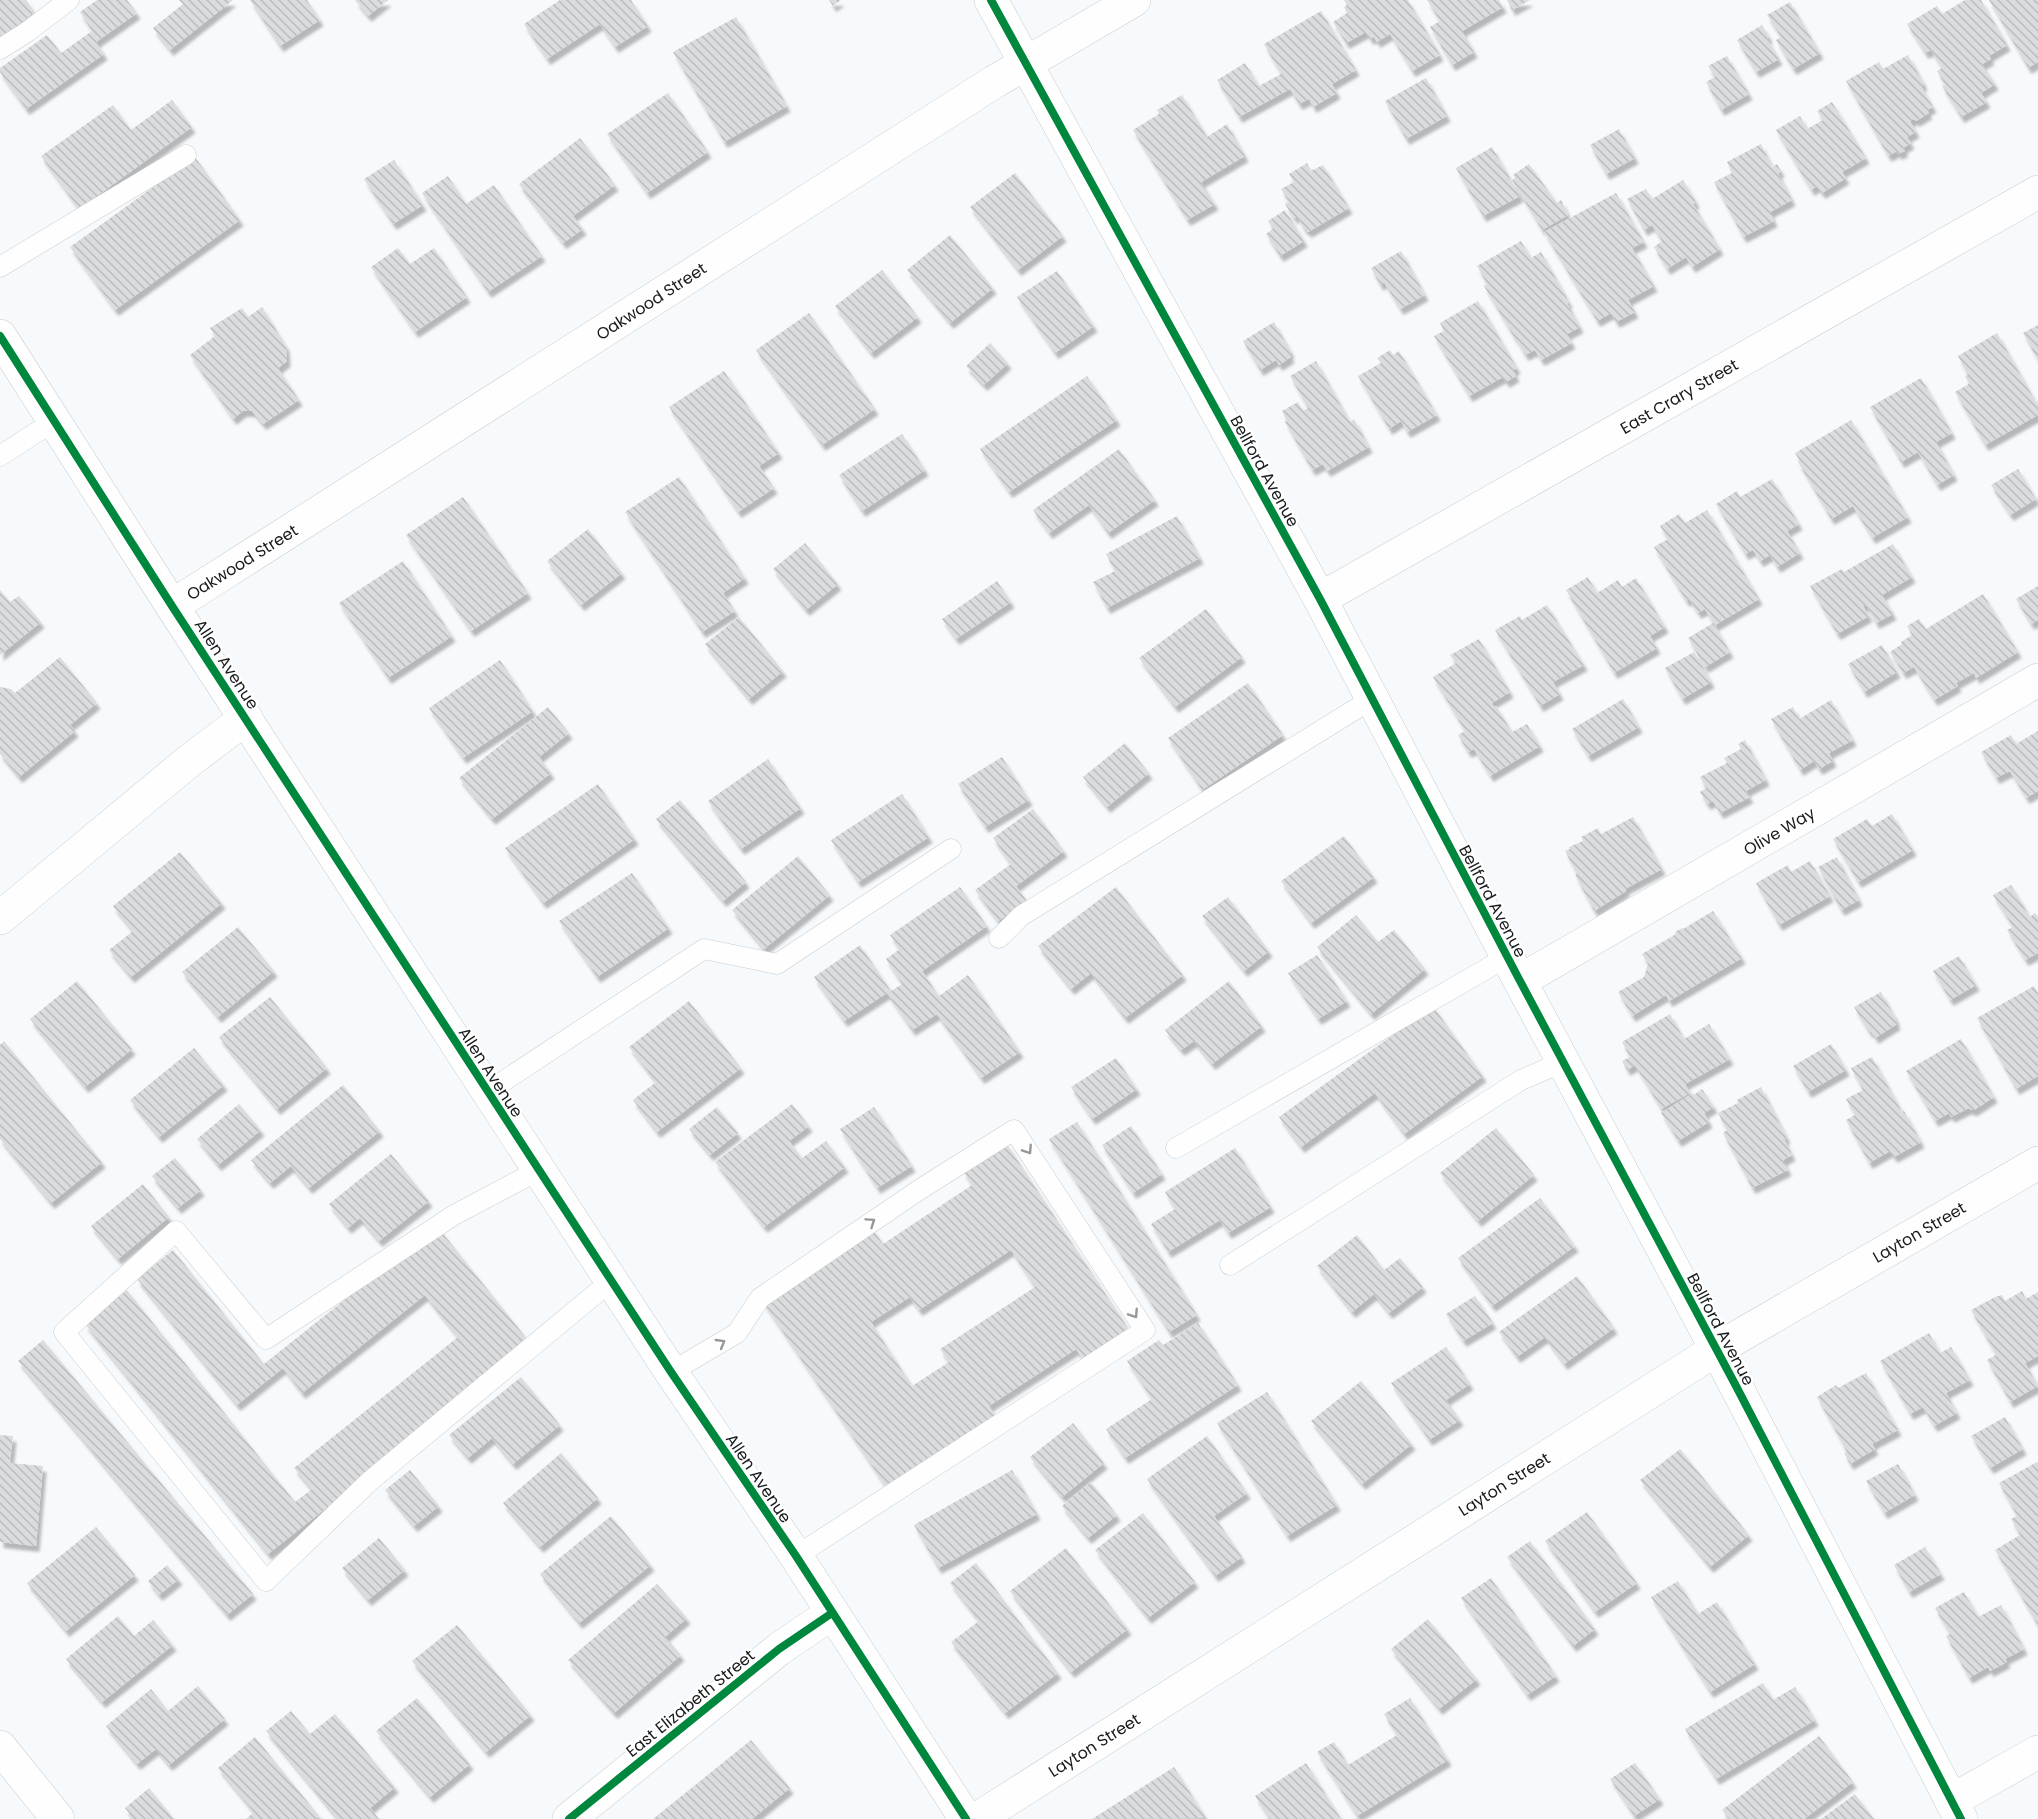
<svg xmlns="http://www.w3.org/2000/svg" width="2038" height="1819" font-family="Poppins,sans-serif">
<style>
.building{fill:url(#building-back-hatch);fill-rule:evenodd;filter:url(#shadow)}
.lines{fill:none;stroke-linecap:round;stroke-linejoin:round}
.service-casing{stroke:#cacdce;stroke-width:21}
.minor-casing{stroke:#cacdce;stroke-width:34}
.tertiary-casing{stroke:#cacdce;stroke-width:34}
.service{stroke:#fefeff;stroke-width:20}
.minor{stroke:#fefeff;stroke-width:33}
.tertiary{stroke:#fefeff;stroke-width:33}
.cycleway-casing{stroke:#fff;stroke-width:11}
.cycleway{stroke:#00873e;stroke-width:8}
.oneway{stroke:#969799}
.labels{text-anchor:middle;stroke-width:4.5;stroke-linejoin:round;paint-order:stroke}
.street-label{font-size:16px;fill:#181a1c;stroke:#fff}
</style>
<defs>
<pattern id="building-back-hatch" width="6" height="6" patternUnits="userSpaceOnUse" patternTransform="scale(1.5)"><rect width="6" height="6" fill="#dadcde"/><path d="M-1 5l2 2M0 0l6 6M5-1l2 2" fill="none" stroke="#babcbe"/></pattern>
<filter id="shadow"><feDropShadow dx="3.5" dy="6" stdDeviation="1.5" flood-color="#0004"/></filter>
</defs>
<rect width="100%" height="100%" fill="#f7fafc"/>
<path class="building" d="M0,0H26L35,12L0,39Z
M97,0H127L137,13L96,42L104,54L26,109L0,72V68L47,35L61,53L92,31L80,12Z
M179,0H233L170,50L153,28L183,4Z
M250,0H307L320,20L280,46Z
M355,0H388L368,16Z
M560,0H631L648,26L615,47L600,24L547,59L524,24Z
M829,0H841L833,6Z
M1344,0H1408L1440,55L1412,71L1390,34L1377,42L1374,37L1370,39L1366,32L1346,43L1333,22L1347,13L1344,7L1347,5Z
M1427,0H1499L1503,7L1462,31L1474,52L1452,65L1430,27L1440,21Z
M1507,0H1530L1512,10Z
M1965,0H1981L2007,45L1989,56L1991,59L1982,64L1995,84L1981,93L1987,102L1961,117L1942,86L1945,85L1937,71L1942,68L1931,50L1925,53L1907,24L1937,6L1942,14Z
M1989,0H2038V62L2028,68Z
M1790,2L1820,53L1793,69L1776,40L1781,37L1767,15Z
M1321,11L1356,70L1332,84L1337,93L1313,107L1309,99L1299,104L1290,89L1239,117L1217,80L1245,63L1259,86L1281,74L1264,44Z
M736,17L787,106L724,142L673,52Z
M1762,25L1769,37L1767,39L1779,59L1756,72L1737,40Z
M1908,55L1924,84L1921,86L1933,107L1927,110L1929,113L1916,121L1914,119L1910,121L1916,132L1907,137L1911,143L1903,148L1905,151L1898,154L1897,151L1888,156L1846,81L1879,62L1883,69Z
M1727,56L1749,94L1721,110L1706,82L1715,77L1708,66Z
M1426,78L1447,116L1406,139L1385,101Z
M668,93L708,152L647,193L607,134Z
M1182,95L1207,137L1227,124L1245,156L1201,182L1215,204L1187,220L1133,130L1159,114L1157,110Z
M172,100L192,127L79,209L41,156L113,105L131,130Z
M1832,102L1866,158L1842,172L1846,178L1822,193L1817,186L1811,190L1776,130L1800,116L1807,129L1823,120L1817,111Z
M1619,129L1635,158L1606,174L1590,145Z
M580,138L615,185L573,216L583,229L563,243L519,184Z
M1761,144L1772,167L1777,164L1781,171L1778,173L1792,200L1770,212L1774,221L1743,237L1714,182L1732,173L1727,162Z
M1492,147L1520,196L1483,216L1456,168Z
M195,157L240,220L115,310L70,247Z
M394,160L423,205L393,224L364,179Z
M1307,163L1311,171L1323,165L1349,208L1308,232L1306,229H1304L1297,216L1294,218L1285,204L1289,202L1281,189L1294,182L1289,174Z
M1529,164L1557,203L1561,200L1568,215L1542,230L1512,180L1515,178L1513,175Z
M1015,173L1063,236L1018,270L970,207Z
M448,176L466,204L494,185L542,256L488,292L422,193Z
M1683,180L1696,202L1693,204L1720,249L1692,267L1686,257L1667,269L1654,247L1662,241L1652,225L1644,230L1627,199L1646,189L1652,199Z
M1616,193L1644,242L1632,248L1654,286L1628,300L1635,312L1616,322L1611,313L1597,321L1544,232Z
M1285,210L1304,241L1280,256L1266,234L1273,229L1268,221Z
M950,235L993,288L950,323L907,270Z
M1521,241L1531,258L1541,252L1569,302L1567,303L1580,327L1567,334L1572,343L1541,360L1535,350L1525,355L1516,339H1515L1484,286L1487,284L1477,266Z
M398,248L410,264L434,248L467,297L415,332L371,267Z
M1401,251L1425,295L1400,309L1384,282L1380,285L1371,268Z
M882,270L918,317L871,353L835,306Z
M1057,271L1094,326L1055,353L1017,297Z
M1478,301L1517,368L1513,370L1516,376L1506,382L1503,377L1469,396L1434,336L1444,331L1440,323Z
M262,307L286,346L287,361L278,368L299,400L263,424L252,411H243L233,419L190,355L215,336L210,328L242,308L248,317Z
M809,313L875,409L822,445L756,350Z
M1274,322L1291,352L1289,353L1291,357L1279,365L1276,360L1260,370L1243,341Z
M2038,325V360L2023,333Z
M1997,333L2038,406V415L1985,445L1955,392L1969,384L1965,376L1968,375L1958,356Z
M990,343L1008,363L984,385L966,366Z
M1390,350L1393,355L1399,351L1437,415L1407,432L1401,421L1389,429L1358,376L1381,363L1377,358Z
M1316,361L1350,422L1354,419L1369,447L1327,471L1323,464L1312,470L1285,422L1287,421L1282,411L1298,402L1303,411L1308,408L1290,376Z
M724,371L779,453L759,466L774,488L738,512L669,407Z
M1087,376L1117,420L1009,492L980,449Z
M1921,378L1952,433L1936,442L1954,475L1937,485L1918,452L1901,462L1870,407Z
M1851,420L1908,517L1872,538L1853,506L1831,519L1798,462L1800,461L1795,453Z
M902,434L925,470L862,511L839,475Z
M1119,449L1155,500L1108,533L1089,505L1049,533L1033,510Z
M2018,469L2036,499L2010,515L1991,485Z
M679,477L745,578L723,593L735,611L702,632L625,512Z
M1772,479L1799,524L1787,531L1800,553L1777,567L1770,555L1760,561L1753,550L1745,554L1716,504L1737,491L1740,497Z
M463,497L528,593L471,631L406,535Z
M1707,510L1759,599L1715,625L1713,623L1730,652L1705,667L1688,638L1713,623L1705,609L1698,613L1689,599L1686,601L1654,547L1668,539L1660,526L1679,514L1685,523Z
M1177,516L1200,558L1107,608L1093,582L1115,571L1106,554Z
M588,529L622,573L581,605L547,561Z
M805,543L838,584L806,610L773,569Z
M1893,544L1912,577L1882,595L1893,614L1876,623L1866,605L1863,606L1869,616L1837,634L1810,586L1842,569L1844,572Z
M403,561L452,636L388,678L339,603Z
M1588,577L1597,593L1618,580L1622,587L1636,578L1665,627L1650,636L1657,648L1614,673L1566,590Z
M997,581L1011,602L956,639L942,619Z
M2038,586V620L2031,624L2016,599Z
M0,590L10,602L19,596L41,622L0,655Z
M1983,594L2018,652L1976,678L1974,673L1956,683L1958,686L1934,700L1914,667L1903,673L1890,652L1902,644L1901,642L1912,635L1907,626L1919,619L1926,629Z
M1547,605L1584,665L1553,682L1560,694L1540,706L1495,630L1520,616L1522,620Z
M1206,609L1242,657L1175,707L1139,658Z
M739,617L783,671L749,699L705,644Z
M1479,639L1510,692L1492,703L1494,707L1496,706L1512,732L1527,724L1540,746L1490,776L1474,749L1468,752L1458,735L1465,731L1433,677L1456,663L1450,655Z
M1882,645L1897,672L1864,692L1848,664Z
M1694,652L1711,682L1682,699L1665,668Z
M60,657L97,703L70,725L75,731L19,777L0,754V687L11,689L15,693Z
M500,660L533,711L463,758L429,708Z
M1248,683L1283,735L1202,790L1168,738Z
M1623,699L1639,727L1588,756L1572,729Z
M1831,700L1853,740L1829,753L1833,761L1819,769L1814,761L1800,770L1771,719L1793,707L1799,719Z
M548,707L569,733L539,757L551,773L492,819L459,778Z
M2038,731V791L2026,798L2010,771L1996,778L1981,752L2011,735L2016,744Z
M1745,740L1766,780L1746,791L1750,797L1720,813L1713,801L1707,804L1700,792L1706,788L1700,777L1727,763L1724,758L1741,749L1738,744Z
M1125,743L1149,773L1107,807L1083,777Z
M1002,757L1029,800L985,827L958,784Z
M768,759L801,808L741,849L708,801Z
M598,784L635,839L543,903L505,848Z
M902,794L929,837L858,882L831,840Z
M680,800L746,882L723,901L656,819Z
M1033,809L1064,851L1016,886L1027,901L998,921L975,890L1011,864L993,838Z
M1892,814L1913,850L1858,882L1833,839L1867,819L1872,826Z
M1633,817L1662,869L1625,889L1626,891L1594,911L1575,875L1577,874L1565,851L1570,849L1569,847L1583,841L1581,837L1598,828L1601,834Z
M1344,836L1374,877L1311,923L1281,881Z
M180,852L222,903L131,977L109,950L133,931L113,906Z
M798,856L830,895L764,949L732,910Z
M1837,857L1859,900L1841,910L1818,867Z
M1810,861L1830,896L1779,925L1756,883L1788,865L1791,872Z
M632,873L669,928L597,977L559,921Z
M2011,885L2030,917L2035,913L2038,917V953L2025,960L2007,930L2013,927L1993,895Z
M960,887L987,926L922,971L939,996L968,975L1020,1052L981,1078L937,1014L912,1030L887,993L844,1021L814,977L860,945L891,991L902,984L886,959L900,949L890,935Z
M1116,887L1183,975L1125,1018L1091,973L1071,989L1038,946Z
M1228,897L1269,951L1244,971L1202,916Z
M1713,911L1742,958L1669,1001L1666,995L1632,1016L1618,992L1644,977L1648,964L1642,954L1676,934L1675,932L1682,928L1683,929Z
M1356,915L1378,942L1394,930L1425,969L1371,1014L1317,947Z
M238,927L274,971L218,1017L182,972Z
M1317,955L1347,1001L1318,1019L1288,973Z
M1959,956L1976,985L1950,1000L1933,971Z
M77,981L132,1049L85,1087L30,1019Z
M1229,981L1262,1026L1212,1064L1194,1041L1181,1050L1165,1030Z
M2034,986L2038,993V1076L2016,1089L1977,1018Z
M1881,992L1896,1019H1895L1897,1024L1875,1038L1871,1031L1869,1032L1854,1007Z
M270,997L327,1068L277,1109L219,1037Z
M689,1001L741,1068L657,1132L633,1100L656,1082L629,1047Z
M1433,1006L1483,1076L1404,1134L1375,1093L1301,1147L1279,1117Z
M1670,1014L1684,1039L1709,1024L1730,1059L1685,1084L1690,1093L1661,1109L1635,1065L1627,1070L1622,1061L1630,1057L1622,1042Z
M1961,1039L1994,1097L1974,1110H1971L1969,1108L1951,1117L1949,1113L1935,1121L1906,1071Z
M4,1041L102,1162L51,1203L0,1139V1045Z
M1831,1044L1846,1070L1808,1092L1793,1066Z
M194,1048L224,1085L159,1137L130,1100Z
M1872,1057L1902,1112L1904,1111L1921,1142L1894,1157L1890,1151L1869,1163L1846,1120L1855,1115L1846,1099L1863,1090L1851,1068Z
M1116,1058L1137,1089L1092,1119L1071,1087Z
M343,1085L380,1131L309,1188L291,1166L270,1183L251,1160Z
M1761,1087L1787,1138L1784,1139L1792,1155L1783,1160L1788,1170L1752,1188L1723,1133L1727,1130L1718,1113L1738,1103L1737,1100Z
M1702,1089L1714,1107L1704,1113L1709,1122L1678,1141L1661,1113L1693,1093L1694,1095Z
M239,1104L261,1130L218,1165L197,1139Z
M792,1104L809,1126L789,1141L802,1158L826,1141L845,1167L764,1227L715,1162Z
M717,1107L738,1133L710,1155L689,1129Z
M874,1107L912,1166L877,1188L840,1129Z
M1077,1122L1197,1315L1169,1332L1049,1139Z
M1131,1126L1162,1174L1133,1193L1102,1145Z
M1496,1128L1534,1175L1478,1221L1440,1173Z
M1006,1143L1132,1334L1087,1365L1076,1349L989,1406L997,1418L888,1490L763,1302L873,1229L883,1244L972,1185L963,1171ZM1011,1250L1035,1287L940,1349L949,1362L912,1386L871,1322L910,1297L919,1310Z
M1235,1148L1271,1207L1228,1233L1220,1220L1168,1252L1151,1224L1175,1209L1165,1192Z
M391,1154L429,1201L379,1241L360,1218L348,1228L329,1204Z
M175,1158L201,1190L178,1208L152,1176Z
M143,1184L169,1217L118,1259L91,1226Z
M1540,1198L1575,1246L1492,1306L1458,1258Z
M437,1226L532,1345L268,1554L85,1324L127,1290L295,1502L312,1489L294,1468L458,1337L425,1295L302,1393L283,1368L237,1405L137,1279L173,1250L264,1364Z
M1357,1235L1384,1270L1400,1258L1423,1287L1389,1313L1374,1294L1352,1312L1317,1266Z
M1577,1276L1614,1328L1564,1364L1545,1337L1517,1357L1499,1332Z
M2022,1291L2026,1299L2038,1292V1356L2025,1363L2038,1386L2010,1402L1987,1360L1996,1355L1971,1310L1995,1297L2002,1295L2005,1301Z
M1475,1296L1493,1323L1463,1341L1446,1314Z
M1198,1323L1238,1385L1125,1458L1106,1429L1152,1399L1127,1361L1159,1340L1163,1345Z
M1929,1333L1940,1353L1951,1347L1970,1380L1946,1393L1957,1413L1934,1426L1923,1407L1910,1414L1880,1361Z
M43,1340L253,1594L227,1615L18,1361Z
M1446,1347L1470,1384L1446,1400L1460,1420L1429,1440L1391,1383Z
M1866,1373L1898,1430L1872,1444L1875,1449L1850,1464L1844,1453L1847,1452L1817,1397L1836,1385L1838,1388Z
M521,1377L560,1425L513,1464L492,1438L468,1458L449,1435Z
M1361,1381L1412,1444L1362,1484L1311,1421Z
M1267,1392L1337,1505L1287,1536L1217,1423Z
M2005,1417L2023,1449L1990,1468L1971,1436Z
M1073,1423L1104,1463L1062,1497L1030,1457Z
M0,1435L13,1436L10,1463L43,1466L36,1546L0,1542Z
M1207,1436L1247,1493L1214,1516L1242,1557L1215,1576L1147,1479Z
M1680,1449L1749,1535L1710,1567L1640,1480Z
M561,1453L598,1498L540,1547L503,1503Z
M2037,1462L2038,1463V1626L1995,1550L2020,1535L2011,1519L2017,1516L1999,1483Z
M1898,1464L1915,1495L1884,1513L1866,1481Z
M410,1470L439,1506L414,1526L385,1490Z
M1012,1470L1037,1514L938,1568L914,1525Z
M1091,1482L1117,1515L1088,1538L1062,1506Z
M1587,1512L1637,1583L1595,1612L1545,1541Z
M1143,1513L1195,1582L1148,1618L1095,1550Z
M611,1516L651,1565L579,1623L540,1574Z
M96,1527L135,1575L66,1631L27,1583Z
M379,1538L405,1570L368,1600L342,1568Z
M1530,1541L1595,1629L1573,1646L1507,1557Z
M1925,1547L1941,1574L1909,1592L1894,1565Z
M1066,1548L1128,1629L1071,1672L1010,1591Z
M976,1563L1058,1673L1005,1713L951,1642L979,1621L950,1583Z
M167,1565L179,1579L159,1595L148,1581Z
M1491,1578L1556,1676L1527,1695L1461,1598Z
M1678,1581L1698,1614L1717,1602L1755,1664L1710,1692L1651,1597Z
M657,1584L687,1618L665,1637L681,1655L614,1713L568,1660Z
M1964,1592L1978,1617L2001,1605L2024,1649L2005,1659L2007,1662L1990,1671L1988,1667L1969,1678L1946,1636L1950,1634L1935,1608Z
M118,1616L134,1636L153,1620L173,1645L102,1702L66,1659Z
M1428,1619L1477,1679L1439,1709L1391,1649Z
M457,1625L531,1715L486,1752L412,1661Z
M1763,1683L1773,1700L1795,1687L1815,1720L1716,1779L1685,1729Z
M198,1686L225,1719L169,1765L156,1749L137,1764L106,1726L151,1689L168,1711Z
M417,1698L470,1764L430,1797L376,1731Z
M1410,1698L1448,1760L1357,1816L1317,1752L1334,1742L1348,1765L1397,1735L1384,1714Z
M291,1711L310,1734L335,1714L395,1787L370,1808L379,1819H338L266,1731Z
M1819,1736L1853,1782L1804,1819H1729L1722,1810Z
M255,1737L319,1816L315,1819H246L254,1812L218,1768Z
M751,1740L790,1788L752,1819H653Z
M1306,1763L1341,1819H1270L1255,1796Z
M1635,1763L1660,1799L1634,1816L1610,1779Z
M1174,1767L1206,1818L1092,1819Z
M149,1788L174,1819H134L125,1808Z
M1855,1794L1874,1819H1821Z"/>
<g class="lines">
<g class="service-casing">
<path id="service" d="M0,49L27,32L69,0
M0,267L186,155
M0,456L54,421
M999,938L1021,916L1372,699
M487,1092L704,949L777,964L951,849
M1176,1148L1507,957
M539,1170L454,1215L266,1339L176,1231L64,1332L266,1581L370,1481L611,1281
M1230,1265L1521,1080L1563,1062
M671,1372L737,1333L760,1298L919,1190L1014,1130L1145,1330L796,1556"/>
</g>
<g class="minor-casing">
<path id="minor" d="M991,0L1320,599L1520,981L1736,1386L1961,1819
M1320,599L2038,192
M172,606L994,82L1134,0
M0,918L189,761L246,718
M1520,981L2038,680
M0,1747L58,1819
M1951,1801L2038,1752
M569,1819L779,1649L832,1613
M977,1819L1717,1349L2038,1163"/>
</g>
<g class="tertiary-casing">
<path id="tertiary" d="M0,336L172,606L539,1170L671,1372L796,1556L966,1819"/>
</g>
<use href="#service" class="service"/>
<use href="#minor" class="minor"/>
<use href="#tertiary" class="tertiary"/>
<g class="cycleway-casing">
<path id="cycleway" d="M991,0L1320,599L1520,981L1736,1386L1961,1819
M0,336L172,606L539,1170L671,1372L796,1556L966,1819
M569,1819L779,1649L832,1613"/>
</g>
<use href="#cycleway" class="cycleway"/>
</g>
<defs><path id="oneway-chevron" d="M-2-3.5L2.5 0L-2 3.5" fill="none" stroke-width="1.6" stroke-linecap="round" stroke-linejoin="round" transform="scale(1.5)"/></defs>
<g class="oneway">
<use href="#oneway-chevron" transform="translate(1028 1150) rotate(57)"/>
<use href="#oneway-chevron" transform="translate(871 1222) rotate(-34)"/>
<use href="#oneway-chevron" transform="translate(1134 1314) rotate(57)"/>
<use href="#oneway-chevron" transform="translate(721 1343) rotate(-30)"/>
</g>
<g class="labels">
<g class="street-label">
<text transform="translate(651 301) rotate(-33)" y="6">Oakwood Street</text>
<text transform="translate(1679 396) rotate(-30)" y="6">East Crary Street</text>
<text transform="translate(1265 471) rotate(61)" y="6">Bellford Avenue</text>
<text transform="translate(242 562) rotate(-32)" y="6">Oakwood Street</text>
<text transform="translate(227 664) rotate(57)" y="6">Allen Avenue</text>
<text transform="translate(1779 831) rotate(-30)" y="6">Olive Way</text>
<text transform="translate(1493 901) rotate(62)" y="6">Bellford Avenue</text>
<text transform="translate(491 1072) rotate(57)" y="6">Allen Avenue</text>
<text transform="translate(1919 1232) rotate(-30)" y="6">Layton Street</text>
<text transform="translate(1721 1329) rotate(62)" y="6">Bellford Avenue</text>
<text transform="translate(759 1478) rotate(56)" y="6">Allen Avenue</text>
<text transform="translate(1504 1484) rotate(-32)" y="6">Layton Street</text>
<text transform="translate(690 1703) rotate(-39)" y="6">East Elizabeth Street</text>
<text transform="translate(1094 1745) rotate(-32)" y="6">Layton Street</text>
</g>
</g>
</svg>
